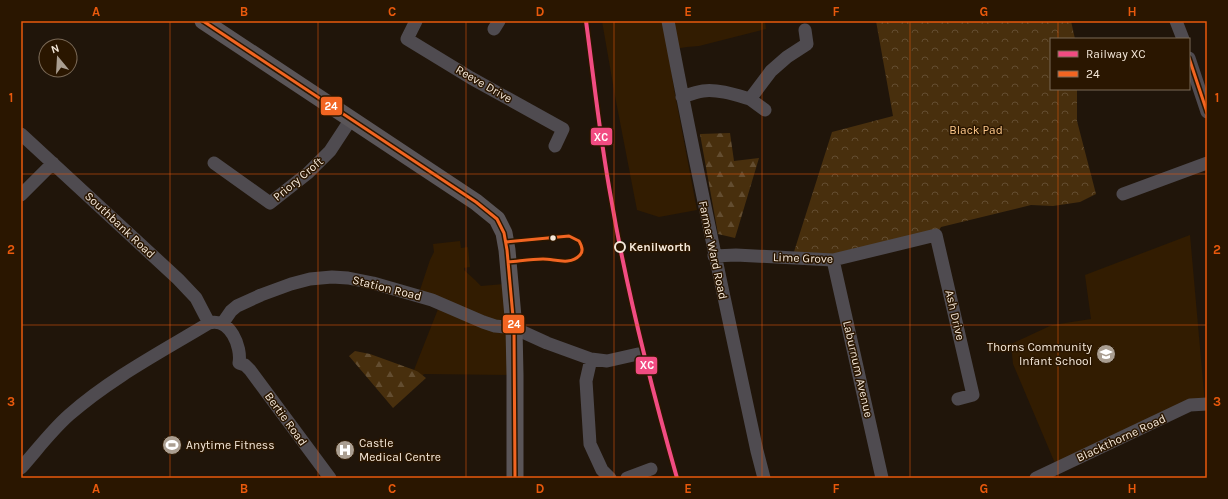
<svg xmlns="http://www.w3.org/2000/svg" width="1228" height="499" font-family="Karla,sans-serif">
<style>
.built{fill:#321c01}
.forest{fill:url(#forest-firs)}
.park{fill:url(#park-crowns)}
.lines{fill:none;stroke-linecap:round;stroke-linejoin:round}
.minor{stroke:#4f4b50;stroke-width:13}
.major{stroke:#5a5558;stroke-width:17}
.bus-1-casing{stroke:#2a1600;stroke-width:6}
.bus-1{stroke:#f26522;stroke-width:3}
.rail-1-casing{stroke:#2a1600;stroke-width:7}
.rail-1{stroke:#f14c82;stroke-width:4}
.grid{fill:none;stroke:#e8590c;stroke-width:1;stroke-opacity:0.55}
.bus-dot{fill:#f5e8d9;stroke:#2a1600;stroke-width:1.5}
.stop-dot{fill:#2a1600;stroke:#f5e8d9;stroke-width:2}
.labels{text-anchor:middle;stroke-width:3;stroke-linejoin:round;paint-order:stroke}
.street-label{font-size:12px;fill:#f5e8d9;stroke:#2a1600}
.park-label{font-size:12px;fill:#fdc88a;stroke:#2a1600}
.stop-label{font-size:12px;font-weight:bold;fill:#f5e8d9;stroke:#2a1600;text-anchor:start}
.poi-label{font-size:12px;fill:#f5e8d9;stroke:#2a1600;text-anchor:start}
.line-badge{stroke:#2a1600;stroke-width:1.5}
.badge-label{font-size:11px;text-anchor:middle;font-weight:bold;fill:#fff}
.neatline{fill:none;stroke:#e8590c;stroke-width:1.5}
.grid-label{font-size:13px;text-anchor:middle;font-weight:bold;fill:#e8590c}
</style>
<defs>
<pattern id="forest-firs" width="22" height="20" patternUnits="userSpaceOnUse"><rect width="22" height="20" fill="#482f0d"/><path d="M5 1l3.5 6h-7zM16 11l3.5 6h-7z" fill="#634d30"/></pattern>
<pattern id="park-crowns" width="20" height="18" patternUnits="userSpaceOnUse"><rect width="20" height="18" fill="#482f0d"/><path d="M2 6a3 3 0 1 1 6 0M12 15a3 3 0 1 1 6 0" fill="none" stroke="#634d30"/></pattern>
</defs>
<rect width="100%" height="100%" fill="#20150a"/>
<path class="built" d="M602,21H765L766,29L699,46L687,47L668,50L674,89L697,210L659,217L637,210L615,96Z
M1190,235L1205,404L1057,468L1013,364L1011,344L1052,325L1091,319L1085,275Z
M460,241L461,248L468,247L470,267L464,268V270L475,280L481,286L504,284L513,375L424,374L422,376L417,371L414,370L442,299L420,290L430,260L434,252L433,244Z"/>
<path class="forest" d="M730,133L734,161L759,158L735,238L718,234L700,134Z
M355,351L370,354L417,371L426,378L393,408L349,356Z"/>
<path class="park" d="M876,21H1071L1075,39H1051V89H1077V121L1096,194L1080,202L1053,206L1031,205L941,227L936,235L833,260L792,258L832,132L893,116Z"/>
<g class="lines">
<path class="minor" d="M416,21L407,39L471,78L563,129L555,146
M668,21C695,165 726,308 757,451L764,478
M1176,21L1183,39
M494,29L499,21
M1189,58L1207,112
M682,97C688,95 696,92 703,91C718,89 736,95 750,99L771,71L787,57L807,44L805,30
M750,99L765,110
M21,134L178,279L196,298L209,323
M214,163L270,203L308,173L330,151L351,119
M1123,194L1207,163
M21,195L53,163
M714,256L736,255L833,260L936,235L973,395L958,399
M833,260L882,478
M222,324L231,311L237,306L261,295L291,284L310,279L332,277L348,278L373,283L432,300L483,322L495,326L514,328L547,343L591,359L607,361L638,354
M591,359L586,381L590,444L602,470L610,478
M21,468C37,450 51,431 69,415C111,378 161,352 209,323C230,317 242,347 239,363L245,365L250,370L330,478
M627,478L651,469
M1036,478L1190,405L1207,404"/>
<path class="major" d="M203,21L476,202L497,219L504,233L507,250L514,328L515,375V478"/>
<g class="bus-1-casing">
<path id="bus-1" d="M203,21L476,202L497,219L504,233L507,250L514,328L515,478
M1189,58L1207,112
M506,242L569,236L579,241C582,246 584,251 580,255C570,266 555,259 543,259C531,259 520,261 508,262"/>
</g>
<use href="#bus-1" class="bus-1"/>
<g class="rail-1-casing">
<path id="rail-1" d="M586,21C594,80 600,139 611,198C627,293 651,386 677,478"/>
</g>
<use href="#rail-1" class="rail-1"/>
</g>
<path class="grid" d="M170,21V478M318,21V478M466,21V478M614,21V478M762,21V478M910,21V478M1058,21V39M1058,89V478M21,174H1207M21,325H1207"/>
<defs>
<g id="school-disc" transform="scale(1)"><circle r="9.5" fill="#aa9e91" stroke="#2a1600"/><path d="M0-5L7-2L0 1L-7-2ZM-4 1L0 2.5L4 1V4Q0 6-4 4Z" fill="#fff"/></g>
<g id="stadium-disc" transform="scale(1)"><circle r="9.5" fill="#aa9e91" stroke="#2a1600"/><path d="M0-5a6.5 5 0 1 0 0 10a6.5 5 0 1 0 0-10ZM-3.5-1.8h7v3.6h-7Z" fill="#fff"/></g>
<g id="hospital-disc" transform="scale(1)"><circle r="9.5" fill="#aa9e91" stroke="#2a1600"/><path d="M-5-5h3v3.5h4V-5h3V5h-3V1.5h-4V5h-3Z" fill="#fff"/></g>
</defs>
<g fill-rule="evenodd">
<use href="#school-disc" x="1106" y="354"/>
<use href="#stadium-disc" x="172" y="445"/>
<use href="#hospital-disc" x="345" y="450"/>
</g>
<circle class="bus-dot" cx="553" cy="238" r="3.5"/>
<circle class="stop-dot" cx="620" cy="247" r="5"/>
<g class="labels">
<g class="street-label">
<text transform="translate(484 84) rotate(30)" y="4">Reeve Drive</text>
<text transform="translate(298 179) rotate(-40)" y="4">Priory Croft</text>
<text transform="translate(120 225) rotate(43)" y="4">Southbank Road</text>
<text transform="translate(713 250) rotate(78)" y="4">Farmer Ward Road</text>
<text transform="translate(803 258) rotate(2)" y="4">Lime Grove</text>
<text transform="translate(387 288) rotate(14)" y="4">Station Road</text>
<text transform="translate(955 315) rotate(77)" y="4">Ash Drive</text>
<text transform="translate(858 369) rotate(77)" y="4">Laburnum Avenue</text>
<text transform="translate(286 419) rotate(54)" y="4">Bertie Road</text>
<text transform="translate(1121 438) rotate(-25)" y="4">Blackthorne Road</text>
</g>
<g class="park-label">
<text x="976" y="134">Black Pad</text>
</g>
<g class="stop-label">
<text x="629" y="251">Kenilworth</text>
</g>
<g class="poi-label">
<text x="1092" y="351" text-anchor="end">Thorns Community<tspan x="1092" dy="14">Infant School</tspan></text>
<text x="359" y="447">Castle<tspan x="359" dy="14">Medical Centre</tspan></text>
<text x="186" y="449">Anytime Fitness</text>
</g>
</g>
<g class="line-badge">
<rect x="320" y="96" width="23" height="20" rx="4" fill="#f26522"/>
<rect x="590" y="127" width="23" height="19" rx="4" fill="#f14c82"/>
<rect x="502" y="314" width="23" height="20" rx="4" fill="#f26522"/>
<rect x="635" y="356" width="23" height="19" rx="4" fill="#f14c82"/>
</g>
<g class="badge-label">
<text x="331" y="110">24</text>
<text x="601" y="141">XC</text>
<text x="514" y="328">24</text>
<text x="647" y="369">XC</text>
</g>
<rect width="1228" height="499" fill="none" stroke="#2a1600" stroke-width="44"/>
<rect x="1050" y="38" width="140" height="52" fill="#2a1600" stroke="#7b6a57"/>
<rect x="1058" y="51" width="20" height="6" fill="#f14c82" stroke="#7b6a57"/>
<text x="1086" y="58" font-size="12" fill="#f5e8d9">Railway XC</text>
<rect x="1058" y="71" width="20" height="6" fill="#f26522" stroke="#7b6a57"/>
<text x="1086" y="78" font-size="12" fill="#f5e8d9">24</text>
<g transform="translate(58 58) rotate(342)"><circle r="19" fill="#2a1600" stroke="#7b6a57"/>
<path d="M0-3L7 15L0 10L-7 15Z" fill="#aa9e91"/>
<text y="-6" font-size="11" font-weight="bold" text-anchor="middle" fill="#f5e8d9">N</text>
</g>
<rect x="22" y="22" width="1184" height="455" class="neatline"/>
<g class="grid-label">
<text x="96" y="16">A</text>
<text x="244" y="16">B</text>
<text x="392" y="16">C</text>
<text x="540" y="16">D</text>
<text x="688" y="16">E</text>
<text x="836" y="16">F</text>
<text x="984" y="16">G</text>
<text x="1132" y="16">H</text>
<text x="11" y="102">1</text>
<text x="1217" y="102">1</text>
<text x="11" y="254">2</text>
<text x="1217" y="254">2</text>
<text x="11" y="406">3</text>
<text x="1217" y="406">3</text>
<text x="96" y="493">A</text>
<text x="244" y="493">B</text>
<text x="392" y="493">C</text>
<text x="540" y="493">D</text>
<text x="688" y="493">E</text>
<text x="836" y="493">F</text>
<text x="984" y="493">G</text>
<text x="1132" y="493">H</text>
</g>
</svg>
